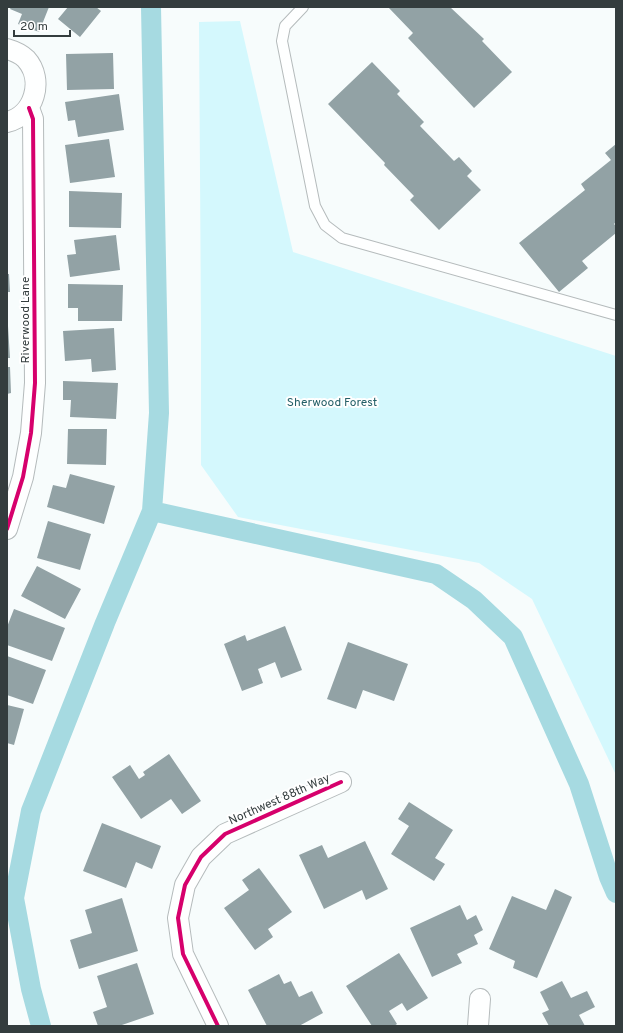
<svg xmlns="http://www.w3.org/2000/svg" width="623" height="1033" font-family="Overpass,sans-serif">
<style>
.green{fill:#d4f8fd}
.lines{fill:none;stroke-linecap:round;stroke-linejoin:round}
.canal{stroke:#a6dae1;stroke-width:20}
.building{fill:#92a2a5}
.lane-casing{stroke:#b5bbbc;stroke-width:12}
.street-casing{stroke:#b5bbbc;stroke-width:22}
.lane{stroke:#feffff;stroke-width:10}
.street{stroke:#feffff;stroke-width:20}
.cycleway-casing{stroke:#fff;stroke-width:6}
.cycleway{stroke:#d6006c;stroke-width:4}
.labels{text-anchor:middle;stroke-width:4;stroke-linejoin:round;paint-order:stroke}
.street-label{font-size:12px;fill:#343d3e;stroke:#fff}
.park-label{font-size:12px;fill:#256068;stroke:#fff}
</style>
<rect width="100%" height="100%" fill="#f7fcfc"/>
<path class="green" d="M240,21L293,252L616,356V775L532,599L479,563L238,517L201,465V323L199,22Z"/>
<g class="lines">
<path class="canal" d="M152,511L436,574L474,600L513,637L579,784L609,877L616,893
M41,1026L31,989L14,898L31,811L105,623L152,511L159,413L151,7"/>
</g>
<path class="building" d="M11,7H49L39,32L18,24L22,14L10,9Z
M68,7H96L101,11L80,37L58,19Z
M388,7H450L484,39L482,41L512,72L474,108L408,38L413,33Z
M113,53L114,89L67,90L66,54Z
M372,62L400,91L397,94L424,122L420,126L454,161L459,157L472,171L467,176L481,190L439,230L410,200L414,196L384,165L385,163L328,104Z
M119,94L124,130L78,137L75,120L68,121L65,102Z
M109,139L115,177L70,183L65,145Z
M616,144V222L614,224L616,226V233L582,261L588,268L559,292L519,243L585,190L581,184L611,160L605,153Z
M69,191L122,193L121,228L69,227Z
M116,235L120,270L70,277L67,255L76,254L74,240Z
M7,274H9L10,292H7Z
M68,284L123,285L122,321H78V308H68Z
M7,326H8L10,358H7Z
M114,328L116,370L92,372L91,359L65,361L63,331Z
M7,367H10L11,393L7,394Z
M63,381L118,383L116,419L70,417L71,400H63Z
M68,429H107L106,465L67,464Z
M70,474L115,486L104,524L47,507L53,485L66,488Z
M48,521L91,534L80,570L37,558Z
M37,566L81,589L65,619L21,596Z
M14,609L65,628L52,661L7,645V627Z
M285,626L302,670L281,678L275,662L258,669L263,683L242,691L224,644L245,635L247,641Z
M348,642L408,664L394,701L363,690L356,709L327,699Z
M7,656L46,670L33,704L7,695Z
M7,705L24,709L14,745L7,743Z
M169,754L201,801L182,814L171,799L141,819L112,777L130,765L139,779L145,775L143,772Z
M409,802L453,830L435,858L445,864L434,881L391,854L409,826L398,819Z
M102,823L161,846L152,869L136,862L126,888L83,871Z
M365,841L388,889L366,900L362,890L324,909L299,855L322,845L328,858Z
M259,868L292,912L268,929L273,937L255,950L224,908L249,890L242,880Z
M555,889L572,897L537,978L513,968L515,961L489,949L512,896L546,910Z
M122,898L138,951L79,969L70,940L92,933L85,910Z
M460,905L467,920L476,915L483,930L474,935L478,944L457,954L462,963L432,977L410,928Z
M399,953L428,998L407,1011L402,1003L389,1011L397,1024L394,1026H372L346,986Z
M137,963L154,1014L119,1026H98L93,1012L107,1007L97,976Z
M279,974L284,984L291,981L299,997L312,991L323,1013L299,1026H267L248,990Z
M562,981L571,998L587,991L595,1007L579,1015L585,1026H549L542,1013L549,1010L540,992Z"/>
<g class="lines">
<g class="lane-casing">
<path id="lane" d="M303,7L285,26L282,41L315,206L325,225L342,238L616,315"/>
</g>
<g class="street-casing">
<path id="street" d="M7,49C14,51 21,54 26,59C45,80 34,116 7,122
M7,529L23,477L31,433L35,383L33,119L29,108
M218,1026L183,954L178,918L185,885L201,857L225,834L341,782
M478,1026L480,999"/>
</g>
<use href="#lane" class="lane"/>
<use href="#street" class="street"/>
<g class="cycleway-casing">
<path id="cycleway" d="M7,529L23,477L31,433L35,383L33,119L29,108
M218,1026L183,954L178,918L185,885L201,857L225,834L341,782"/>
</g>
<use href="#cycleway" class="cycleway"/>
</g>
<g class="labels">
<g class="street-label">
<text transform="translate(25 320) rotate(-90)" y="4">Riverwood Lane</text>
<text transform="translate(279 799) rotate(-24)" y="4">Northwest 88th Way</text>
</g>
<g class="park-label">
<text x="332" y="406">Sherwood Forest</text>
</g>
</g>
<rect width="623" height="1033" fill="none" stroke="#343d3e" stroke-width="16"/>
<path d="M14 30v6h56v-6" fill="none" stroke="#343d3e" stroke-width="2"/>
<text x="20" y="30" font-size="12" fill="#343d3e" stroke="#ffffff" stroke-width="3" paint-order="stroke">20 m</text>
</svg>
